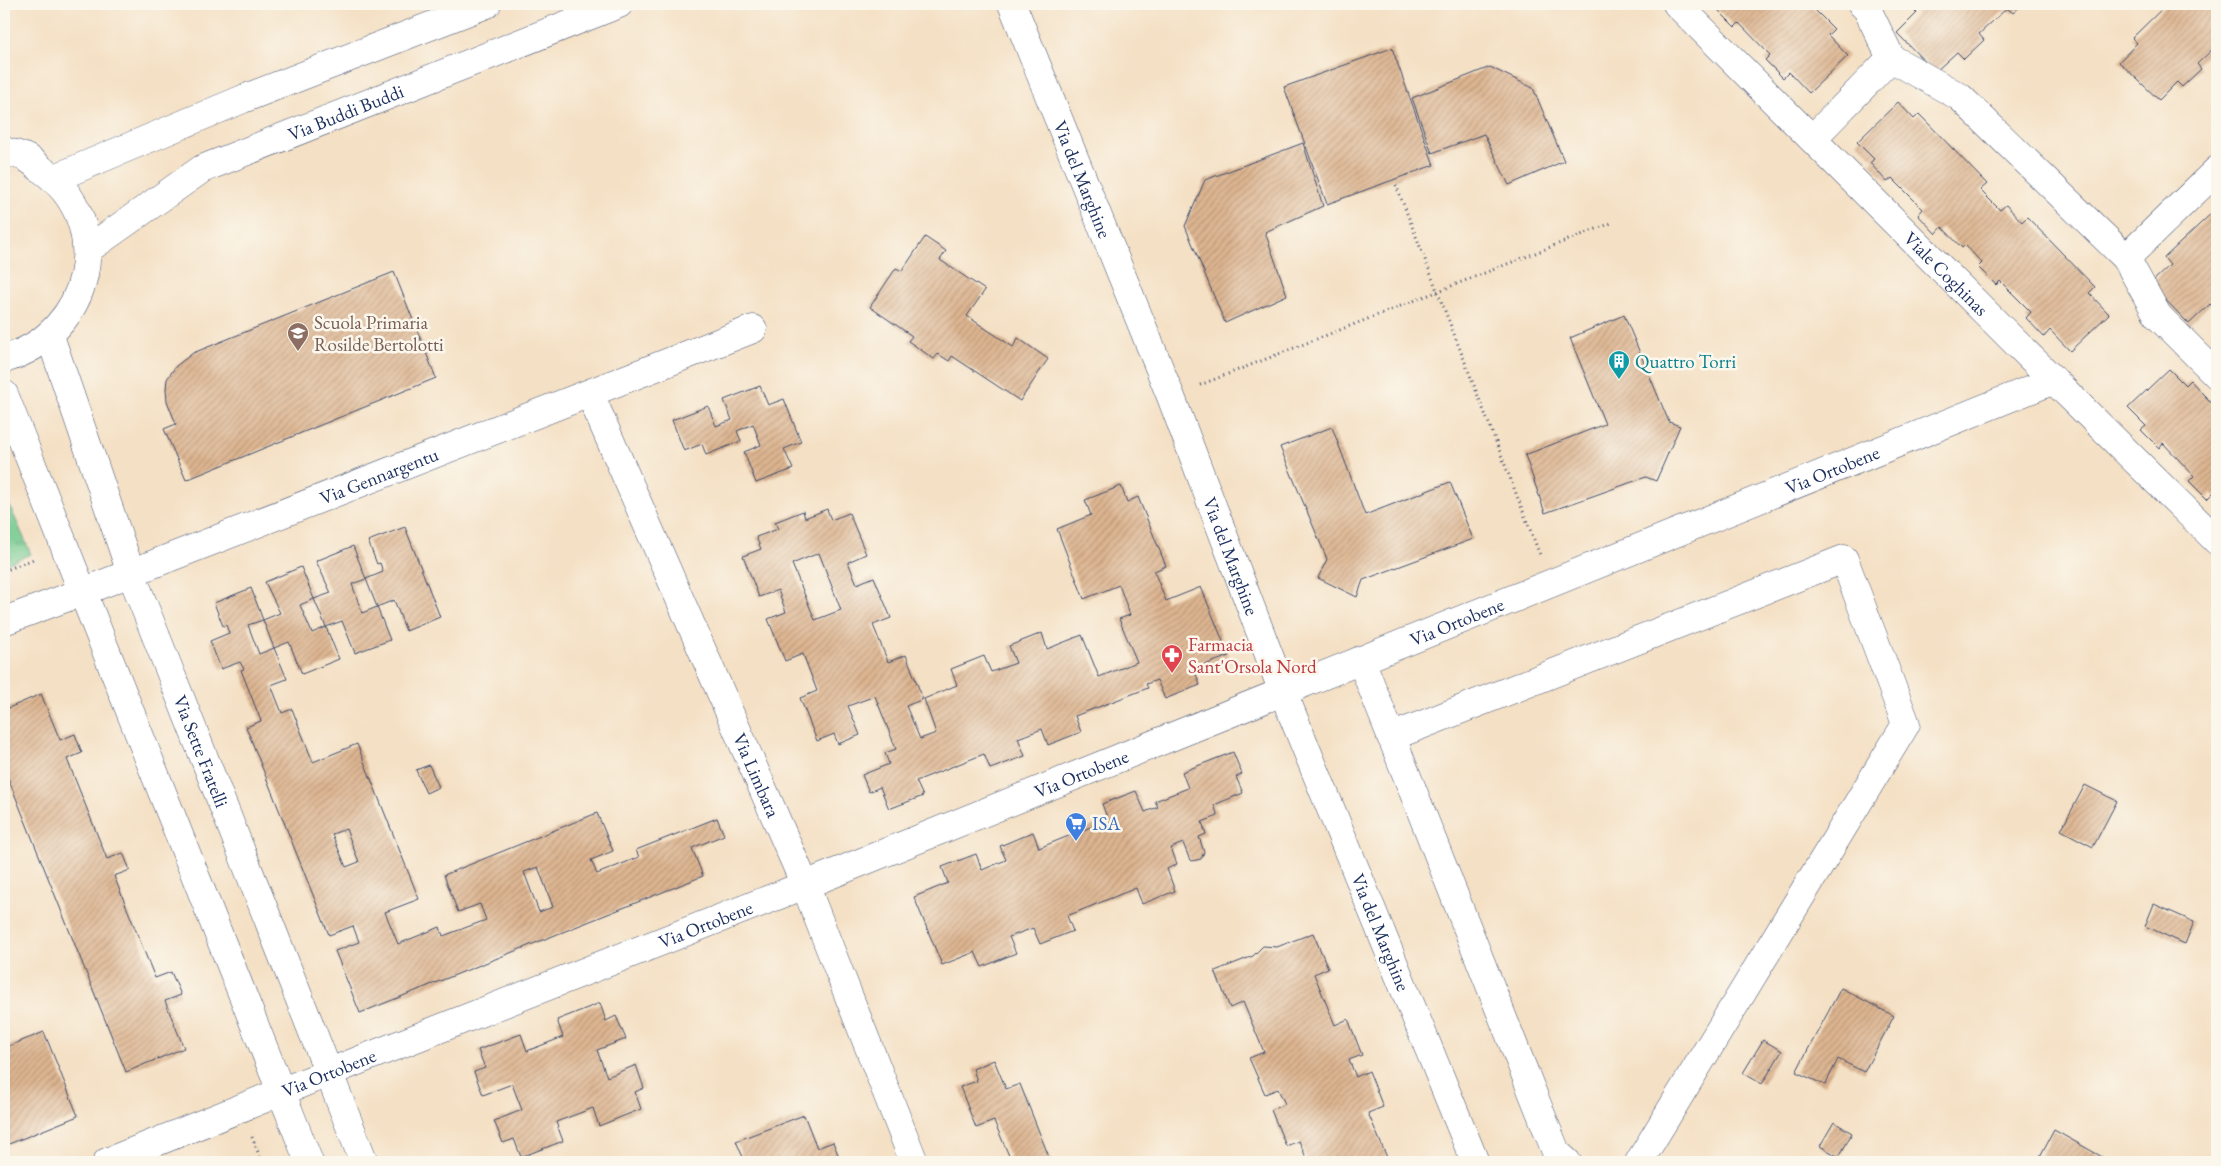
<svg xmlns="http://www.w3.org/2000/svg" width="2221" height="1166" font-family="'EB Garamond',serif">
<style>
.park{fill:url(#park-tufts);stroke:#487c76}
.building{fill:url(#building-hatch);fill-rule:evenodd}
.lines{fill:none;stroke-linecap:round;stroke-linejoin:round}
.minor-casing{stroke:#3c4a6d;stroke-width:29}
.major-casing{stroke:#3c4a6d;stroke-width:29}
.path{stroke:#3c4a6d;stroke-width:3;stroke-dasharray:1 4;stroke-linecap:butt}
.minor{stroke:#fff;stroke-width:28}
.major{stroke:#fff;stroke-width:28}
.labels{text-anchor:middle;stroke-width:5;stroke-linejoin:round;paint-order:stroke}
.street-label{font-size:19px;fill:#1b2f5e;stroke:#fbf7ec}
.education-label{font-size:19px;fill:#785e54;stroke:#fbf7ec;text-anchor:start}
.culture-label{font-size:19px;fill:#0d838f;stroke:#fbf7ec;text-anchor:start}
.health-label{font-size:19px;fill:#be3a42;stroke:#fbf7ec;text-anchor:start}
.shop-label{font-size:19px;fill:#366cbe;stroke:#fbf7ec;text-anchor:start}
</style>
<defs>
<pattern id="park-tufts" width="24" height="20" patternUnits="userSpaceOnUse" patternTransform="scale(1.25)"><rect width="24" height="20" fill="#74ca8f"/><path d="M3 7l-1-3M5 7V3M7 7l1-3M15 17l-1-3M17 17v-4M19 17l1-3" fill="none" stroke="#5ea478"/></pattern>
<pattern id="building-hatch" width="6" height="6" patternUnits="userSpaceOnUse" patternTransform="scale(1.25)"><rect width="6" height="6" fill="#deb590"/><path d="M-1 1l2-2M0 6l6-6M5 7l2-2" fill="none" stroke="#b39479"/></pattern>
</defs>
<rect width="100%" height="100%" fill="#fbf7ec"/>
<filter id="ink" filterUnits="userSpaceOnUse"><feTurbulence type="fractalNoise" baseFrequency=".02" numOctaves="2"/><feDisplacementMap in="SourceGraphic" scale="10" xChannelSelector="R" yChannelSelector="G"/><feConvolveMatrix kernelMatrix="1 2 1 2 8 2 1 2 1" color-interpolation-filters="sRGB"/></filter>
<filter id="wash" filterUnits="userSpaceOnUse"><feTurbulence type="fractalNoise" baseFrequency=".0096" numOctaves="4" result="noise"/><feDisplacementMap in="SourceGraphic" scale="20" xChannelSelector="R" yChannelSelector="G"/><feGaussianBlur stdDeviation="1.12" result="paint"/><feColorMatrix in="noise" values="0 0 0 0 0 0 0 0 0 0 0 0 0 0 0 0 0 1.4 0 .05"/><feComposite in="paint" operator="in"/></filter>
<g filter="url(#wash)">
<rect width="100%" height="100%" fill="#f4e0c4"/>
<path class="park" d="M4,493L31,554L4,565Z"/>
<g id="blocks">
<path class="building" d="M1722,4H1809L1834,29L1828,35L1848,56L1809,93L1789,72L1783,78L1765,60L1770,55L1739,23L1735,27L1717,9Z
M1915,4H2023L2013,13L2007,8L1979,34L1984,40L1964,59L1957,52L1935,72L1897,33L1917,13L1911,7Z
M2167,4H2217V45L2197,64L2201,69L2182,87L2177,82L2159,100L2119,62L2137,43L2132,38Z
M1392,48L1434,165L1327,204L1284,87Z
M1490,67L1533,88L1564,161L1509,185L1484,134L1432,153L1412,98Z
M1898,102L1914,119L1919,114L1987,184L1980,190L2000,210L2006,205L2022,222L2027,217L2095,287L2089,293L2109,314L2070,351L2050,330L2044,337L2026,318L2031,312L2000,281L1996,285L1978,267L1982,263L1965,245L1962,248L1942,227L1936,234L1918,215L1923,209L1892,178L1887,182L1870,163L1874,159L1857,142Z
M1303,143L1323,206L1265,232L1287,295L1225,323L1185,226L1205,180Z
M2217,208V311L2210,304L2189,324L2150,284L2170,265L2164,258Z
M925,237L946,251L940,260L985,290L967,316L1013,347L1018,338L1048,359L1020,401L952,356L949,361L938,354L934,359L908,341L912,336L870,307L896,268L902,271Z
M394,272L436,378L186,480L164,429L176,424L167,401L166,389L167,379L176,366L193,353Z
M1624,315L1669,422L1680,426L1656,481L1646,477L1545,513L1525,455L1605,424L1570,338Z
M2169,369L2185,385L2190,380L2217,409V498L2213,493L2207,499L2189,481L2194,476L2163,443L2159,448L2141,430L2146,426L2128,408Z
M760,386L768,405L784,399L801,442L784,449L793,469L756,483L744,452L761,445L753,424L737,431L741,441L706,455L702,444L684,451L672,420L708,406L716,426L732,420L724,400Z
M1332,427L1365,515L1450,482L1473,539L1363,580L1357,597L1318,578L1327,559L1280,447Z
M1121,486L1127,502L1138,497L1166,566L1154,571L1166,601L1201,587L1229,656L1194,669L1200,685L1165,699L1157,680L1146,684L1148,688L1075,716L1081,732L1048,745L1042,729L1018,738L1025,756L990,769L984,754L916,781L923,796L889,809L880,787L869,792L862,775L889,764L885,753L896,749L875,696L848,706L860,735L838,744L834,734L817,741L800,698L817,691L803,654L785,661L768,619L786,612L778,590L759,597L743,556L761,549L756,537L778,529L775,522L803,511L805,518L827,509L831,520L849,513L866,554L848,562L857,584L874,577L891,618L873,625L888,662L906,655L923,699L906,706L920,739L936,733L924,699L957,685L951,669L984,656L991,672L1016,663L1009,646L1042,633L1047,649L1082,635L1099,677L1137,662L1119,619L1130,615L1119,585L1084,599L1057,529L1091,515L1085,500ZM819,553L841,610L815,620L792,564Z
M405,527L440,617L406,631L394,600L377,607L366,579L383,572L380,563L377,564L368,541Z
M353,546L366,579L352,584L362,613L377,607L390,640L355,653L342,621L326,627L314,599L331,593L316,561Z
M301,567L314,599L300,605L312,633L326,627L339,659L302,674L289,642L274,648L263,620L248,625L259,654L274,648L287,679L271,685L282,713L292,709L313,762L357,744L419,899L385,912L398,944L440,927L443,936L486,920L480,904L458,912L444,875L597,813L613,851L591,860L597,874L639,857L636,850L717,818L724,835L692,848L703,876L360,1013L335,951L359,942L353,926L329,935L246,727L261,721L241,670L244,669L240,662L221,669L210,641L229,633L226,625L223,626L214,603L251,588L263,620L280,613L265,582ZM346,829L359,862L346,867L332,834ZM538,867L553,907L539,912L524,872Z
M41,694L60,740L75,734L82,753L67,759L107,859L123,853L130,870L114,876L155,978L171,972L181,995L165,1001L184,1048L126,1072L4,768V710Z
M1233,752L1242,774L1236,777L1243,793L1214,805L1218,816L1202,822L1206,834L1199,837L1204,852L1201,859L1192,861L1189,858L1183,843L1171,848L1177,864L1167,869L1175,891L1142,904L1136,888L1067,916L1073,931L1040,944L1033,928L1009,937L1016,953L982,967L975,952L942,965L914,897L948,883L942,867L976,854L982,870L1006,860L1000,846L1033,832L1039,848L1108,820L1102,804L1136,791L1145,812L1158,807L1155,801L1188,788L1182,772Z
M429,765L439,787L426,793L416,770Z
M2085,785L2117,801L2093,847L2061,830Z
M2154,904L2194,922L2185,944L2145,926Z
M1313,933L1328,968L1314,974L1335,1025L1348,1019L1362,1055L1349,1060L1356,1077L1369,1071L1383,1107L1368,1113L1389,1162H1308L1299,1141L1286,1146L1271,1110L1285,1104L1278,1089L1265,1094L1249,1058L1264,1052L1243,1002L1230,1008L1215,971L1253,956L1263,946L1277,947Z
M1841,988L1894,1016L1864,1072L1838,1059L1825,1085L1796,1072Z
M600,1003L606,1021L616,1016L626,1039L597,1050L607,1077L636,1065L644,1088L635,1092L641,1109L599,1126L593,1108L556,1122L563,1141L521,1157L514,1139L503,1143L494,1121L522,1110L512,1084L483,1095L474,1072L485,1068L478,1050L521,1034L527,1051L563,1037L557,1020Z
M44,1032L78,1116L4,1146V1048Z
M1763,1040L1782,1051L1762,1084L1743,1073Z
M994,1060L1006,1089L1020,1084L1051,1162H1000L1010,1158L994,1121L976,1128L960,1087L977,1081L973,1069Z
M804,1115L817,1148L833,1142L841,1162H745L736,1141Z
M1834,1122L1852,1133L1839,1157L1820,1146Z
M2054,1130L2106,1159L2104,1162H2037Z"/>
</g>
</g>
<g filter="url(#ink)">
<use href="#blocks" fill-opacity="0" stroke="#3c4a6d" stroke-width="1"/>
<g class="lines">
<g class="minor-casing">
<g id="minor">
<path id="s1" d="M1012,4L1171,397L1283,692L1475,1162"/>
<path id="s2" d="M1677,4L2012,339L2217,541"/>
<path d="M1862,4L1867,9L1891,58L1960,97L2126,258L2158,316L2217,375"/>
<path d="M1812,139L1891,58"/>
<path d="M2126,258L2217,170"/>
<path id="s3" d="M50,336L131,573L364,1162"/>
<path d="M4,394L309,1162"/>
<path id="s4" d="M590,394L805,885L914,1162"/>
<path id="s5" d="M4,621L82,592L753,329"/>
<path d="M1361,660L1556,1152L1567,1162"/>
<path d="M1391,737L1844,559L1906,724L1639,1162"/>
<path id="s6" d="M107,1162L365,1058L805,885L2054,380"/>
</g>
</g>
<g class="major-casing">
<g id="major">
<path d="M4,151C11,153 19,154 26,158C31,160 36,165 41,169C118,223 91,334 4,359"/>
<path d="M55,178L243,99L487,4"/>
<path id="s7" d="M87,250L202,169L619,4"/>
</g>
</g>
<path class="path" d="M1396,185L1540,555
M1200,385L1614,222
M4,571L36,558
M252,1137L262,1162"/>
<use href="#minor" class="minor"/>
<use href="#major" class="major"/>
</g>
</g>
<defs>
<g id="school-pin" transform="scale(1.125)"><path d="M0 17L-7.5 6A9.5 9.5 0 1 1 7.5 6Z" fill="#8d6e63" stroke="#fbf7ec"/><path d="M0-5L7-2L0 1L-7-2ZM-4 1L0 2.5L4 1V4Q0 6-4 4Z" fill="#fff"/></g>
<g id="building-pin" transform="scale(1.125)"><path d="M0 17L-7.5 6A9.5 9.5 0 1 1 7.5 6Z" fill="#0f9aa8" stroke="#fbf7ec"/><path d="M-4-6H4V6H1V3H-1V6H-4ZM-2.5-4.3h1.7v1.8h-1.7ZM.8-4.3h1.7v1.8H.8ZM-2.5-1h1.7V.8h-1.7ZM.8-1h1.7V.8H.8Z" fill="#fff"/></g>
<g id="pharmacy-pin" transform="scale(1.125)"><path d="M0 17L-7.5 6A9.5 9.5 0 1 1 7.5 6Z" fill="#e0444e" stroke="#fbf7ec"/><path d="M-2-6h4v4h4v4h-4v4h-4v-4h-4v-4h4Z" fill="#fff"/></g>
<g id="supermarket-pin" transform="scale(1.125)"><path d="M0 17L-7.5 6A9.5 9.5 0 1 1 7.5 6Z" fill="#3f7fe0" stroke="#fbf7ec"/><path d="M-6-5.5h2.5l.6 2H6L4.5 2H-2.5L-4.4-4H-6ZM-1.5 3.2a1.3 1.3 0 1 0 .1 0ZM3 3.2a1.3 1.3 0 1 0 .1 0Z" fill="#fff"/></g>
</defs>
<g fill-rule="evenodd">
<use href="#school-pin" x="298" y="333"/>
<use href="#building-pin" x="1619" y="361"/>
<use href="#pharmacy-pin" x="1172" y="655"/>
<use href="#supermarket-pin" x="1076" y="823"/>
</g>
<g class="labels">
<g class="street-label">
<text dy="7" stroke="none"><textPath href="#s7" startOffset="295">Via Buddi Buddi</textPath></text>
<text dy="7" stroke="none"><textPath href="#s1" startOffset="189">Via del Marghine</textPath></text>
<text dy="7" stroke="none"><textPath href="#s2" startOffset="381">Viale Coghinas</textPath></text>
<text dy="7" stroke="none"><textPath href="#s6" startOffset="1859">Via Ortobene</textPath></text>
<text dy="7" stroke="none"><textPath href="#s5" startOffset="402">Via Gennargentu</textPath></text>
<text dy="7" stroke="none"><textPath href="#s1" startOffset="594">Via del Marghine</textPath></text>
<text dy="7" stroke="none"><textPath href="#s6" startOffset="1454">Via Ortobene</textPath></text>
<text dy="7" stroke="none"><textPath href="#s3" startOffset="442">Via Sette Fratelli</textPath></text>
<text dy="7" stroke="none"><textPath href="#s6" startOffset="1049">Via Ortobene</textPath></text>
<text dy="7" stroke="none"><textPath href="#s4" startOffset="416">Via Limbara</textPath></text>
<text dy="7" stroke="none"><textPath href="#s6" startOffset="644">Via Ortobene</textPath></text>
<text dy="7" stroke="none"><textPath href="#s1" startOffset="999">Via del Marghine</textPath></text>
<text dy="7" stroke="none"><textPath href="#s6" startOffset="239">Via Ortobene</textPath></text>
</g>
<g class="education-label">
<text x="314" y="329">Scuola Primaria<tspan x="314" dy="22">Rosilde Bertolotti</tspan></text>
</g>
<g class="culture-label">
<text x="1635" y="368">Quattro Torri</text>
</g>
<g class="health-label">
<text x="1188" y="651">Farmacia<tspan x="1188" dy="22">Sant'Orsola Nord</tspan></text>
</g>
<g class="shop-label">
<text x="1092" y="830">ISA</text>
</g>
</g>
<rect width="2221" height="1166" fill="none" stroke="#fbf7ec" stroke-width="20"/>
</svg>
